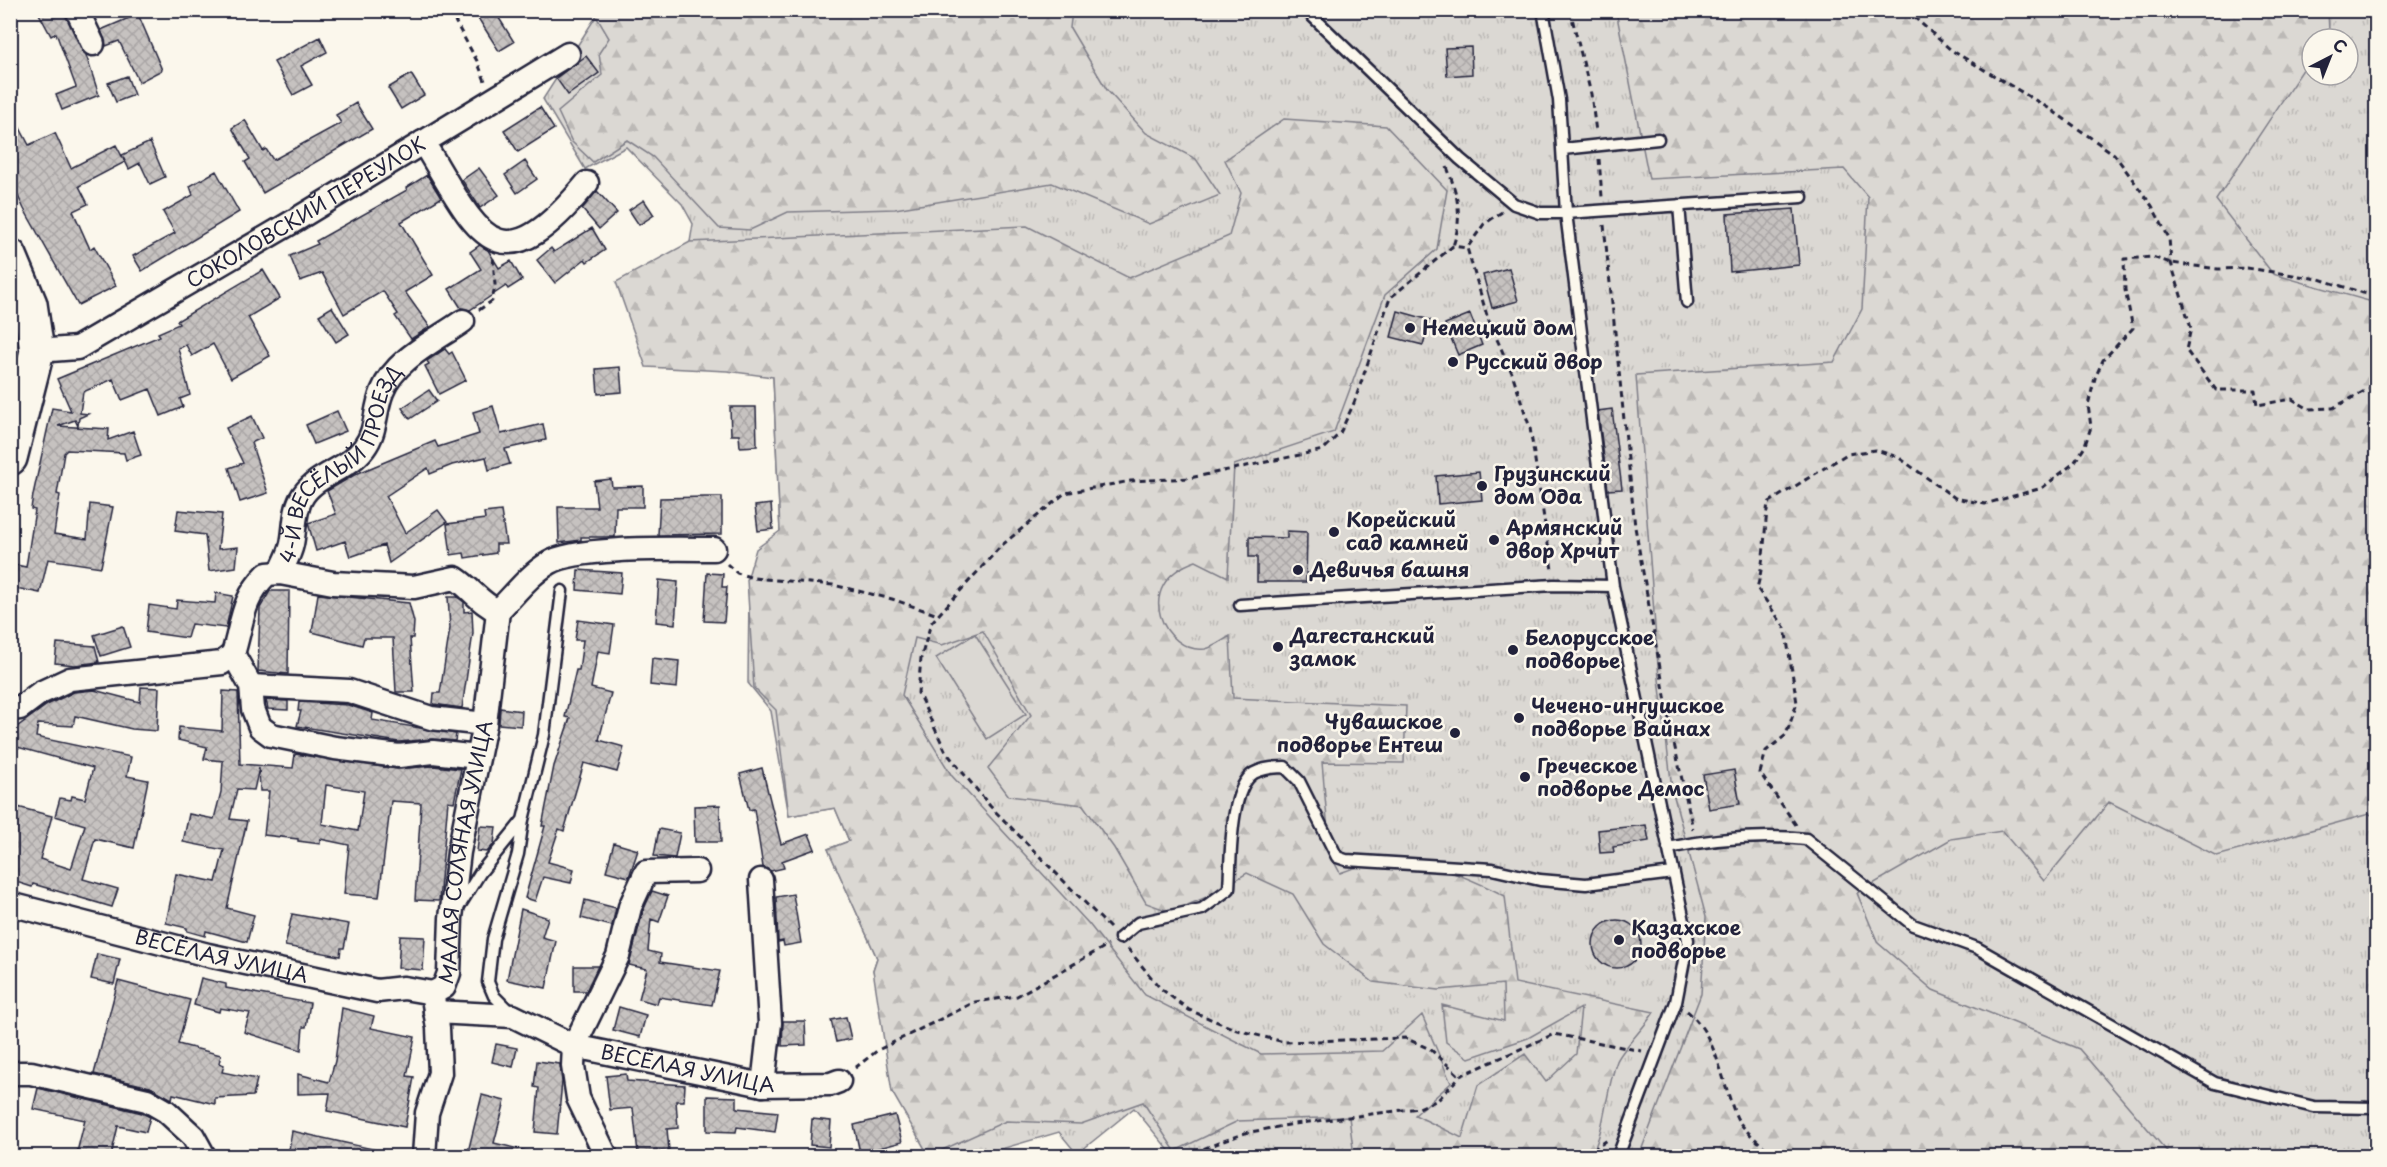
<svg xmlns="http://www.w3.org/2000/svg" width="2387" height="1167" font-family="'Playpen Sans',sans-serif">
<style>
.grass{fill:url(#grass-tufts);stroke:#7e7d87;stroke-width:1.5;fill-rule:evenodd}
.forest{fill:url(#forest-firs);stroke:#7e7d87;stroke-width:1.5;fill-rule:evenodd}
.garden{fill:#dbd8d3;stroke:#7e7d87;stroke-width:1.5}
.building{fill:url(#building-cross-hatch);stroke:#22223b;stroke-width:1.5;fill-rule:evenodd}
.lines{fill:none;stroke-linecap:round;stroke-linejoin:round}
.service-casing{stroke:#22223b;stroke-width:15}
.minor-casing{stroke:#22223b;stroke-width:27}
.primary-casing{stroke:#22223b;stroke-width:38}
.path{stroke:#22223b;stroke-width:3;stroke-dasharray:6 4.5;stroke-linecap:butt}
.service{stroke:#fbf7ec;stroke-width:10}
.minor{stroke:#fbf7ec;stroke-width:22}
.primary{stroke:#fbf7ec;stroke-width:33}
.poi-dot{fill:#22223b;stroke:#fbf7ec;stroke-width:2}
.labels{text-anchor:middle;stroke-width:5;stroke-linejoin:round;paint-order:stroke}
.street-label{font-size:20px;fill:#22223b;stroke:#fbf7ec}
.poi-label{font-size:20px;font-weight:bold;fill:#22223b;stroke:#fbf7ec;text-anchor:start}
</style>
<defs>
<pattern id="grass-tufts" width="24" height="20" patternUnits="userSpaceOnUse" patternTransform="scale(1.5)"><rect width="24" height="20" fill="#dbd8d3"/><path d="M3 7l-1-3M5 7V3M7 7l1-3M15 17l-1-3M17 17v-4M19 17l1-3" fill="none" stroke="#bcb9b6"/></pattern>
<pattern id="forest-firs" width="22" height="20" patternUnits="userSpaceOnUse" patternTransform="scale(1.5)"><rect width="22" height="20" fill="#dbd8d3"/><path d="M5 1l3.5 6h-7zM16 11l3.5 6h-7z" fill="#bcb9b6"/></pattern>
<pattern id="building-cross-hatch" width="8" height="8" patternUnits="userSpaceOnUse" patternTransform="scale(1.5)"><rect width="8" height="8" fill="#c6c2c0"/><path d="M0 0l8 8M0 8l8-8" fill="none" stroke="#aaa6a6"/></pattern>
</defs>
<rect width="100%" height="100%" fill="#fbf7ec"/>
<filter id="ink" filterUnits="userSpaceOnUse"><feTurbulence type="fractalNoise" baseFrequency=".0167" numOctaves="2"/><feDisplacementMap in="SourceGraphic" scale="12" xChannelSelector="R" yChannelSelector="G"/><feConvolveMatrix kernelMatrix="1 2 1 2 8 2 1 2 1" color-interpolation-filters="sRGB"/></filter>
<g filter="url(#ink)">
<path class="grass" d="M593,10L2376,11V1156H1169L1172,1154L1134,1108L1077,1154L1059,1132L978,1156H933L906,1106L873,970L877,958L828,849L849,841L835,808L789,816L771,711L748,683L749,594L780,531L773,377L768,330L690,242L693,224L682,204L626,147L585,169L543,99L597,15ZM2312,39H2348V75H2312Z"/>
<path class="forest" d="M593,11H1072L1070,28L1107,90L1146,133L1196,159L1220,195L1149,224L1052,183L895,209L788,212L750,230L719,228L653,157L627,140L593,162L572,142L558,112L602,75L599,53L609,38Z
M1616,11H2328L2329,31L2323,39H2312V56L2216,200L2273,274L2376,303V816L2369,814L2217,856L2109,802L2044,881L2002,831L1951,839L1857,893L1878,943L1933,990L2079,1049L2171,1156H1639L1701,994L1706,917L1672,789L1659,679L1636,375L1834,362L1862,309L1868,197L1844,169L1649,179Z
M1284,119L1386,126L1447,190L1437,249L1385,295L1334,432L1234,465L1228,577L1196,561C1129,584 1165,654 1205,649C1214,647 1223,640 1230,636L1233,698L1406,706L1404,763L1322,762L1330,854L1340,873C1399,849 1451,868 1505,896L1515,983L1654,1012C1645,1027 1623,1048 1617,1061C1605,1092 1606,1127 1591,1156H1354L1349,1117L1238,1121L1175,1151L1143,1102L1081,1124L1006,1121L929,1156L892,1092L873,970L877,958L828,849L849,841L835,808L789,816L776,710L754,688L747,580L756,549L780,531L773,377L727,371L646,367L616,282L690,242L1027,226L1129,278L1229,236L1241,193L1225,160ZM983,631L1031,715L988,768L1009,796L1083,805L1114,848L1146,903L1171,912L1209,896L1247,873L1293,894L1324,944L1373,982L1439,990L1503,984L1504,1021L1442,1005L1446,1042L1469,1058L1528,1038L1581,1008L1576,1054L1546,1082L1525,1054L1478,1085L1462,1138L1415,1115L1451,1083L1422,1015L1382,1051L1261,1054L1145,995L1089,924L952,776L902,695L915,638L942,645Z"/>
<path class="garden" d="M975,634L1026,714L987,739L936,658Z"/>
<path class="building" d="M37,10H64L86,55L99,95L62,110L56,95L76,87L56,33L51,36Z
M491,10H494L514,42L499,51L478,18Z
M138,14L162,70L139,82L119,41L106,46L101,30Z
M320,37L327,52L301,66L312,85L293,95L274,62Z
M1471,47L1472,74L1447,76L1445,48Z
M586,56L599,73L568,95L556,78Z
M411,74L424,95L401,109L388,88Z
M127,76L134,95L116,102L108,83Z
M356,103L372,129L263,193L245,162L250,159L232,128L245,120L263,151L266,149L273,160L341,123L336,115Z
M540,107L554,129L518,152L504,130Z
M10,109L29,145L55,133L71,168L116,145L125,162L79,186L88,204L73,211L90,249L94,246L116,286L78,305L24,209L10,179Z
M150,142L165,177L150,184L140,163L129,169L122,155Z
M525,161L537,179L517,193L505,175Z
M479,168L499,195L480,208L462,180Z
M216,171L239,212L142,271L133,256L175,233L163,212L193,195L190,186Z
M427,175L441,198L401,222L433,275L405,292L430,327L411,339L395,316L398,314L383,291L344,314L322,273L300,281L290,256L318,244L316,241L407,190L406,188Z
M597,191L617,213L599,229L582,209Z
M644,200L654,215L639,225L629,210Z
M1794,209L1799,265L1730,272L1727,214Z
M592,228L605,250L587,262L585,259L555,283L537,260L551,248L554,252Z
M480,245L488,250L499,268L511,261L522,280L508,289L506,286L470,310L461,308L449,289L481,269L470,252Z
M1509,268L1518,301L1492,308L1483,275Z
M263,270L280,298L248,317L270,356L231,378L213,344L192,356L186,345L178,348L190,395L180,399L183,407L161,416L150,389L122,400L113,379L83,392L80,413L88,414L79,418L78,426L75,420L58,426L109,429L108,440L133,431L141,455L126,460L124,453L67,450L64,453L57,494L60,495L54,534L87,539L90,504L113,507L101,567L48,559L40,593L11,587L16,565L26,567L35,510L31,509L33,495L52,408L71,411L57,379L160,336L158,333L179,324L177,321Z
M332,307L349,334L336,342L319,315Z
M1398,311L1430,320L1423,345L1391,337Z
M1470,314L1482,345L1458,355L1445,324Z
M445,349L449,354L452,352L466,380L439,394L425,366L429,364L427,361Z
M620,367L622,392L598,394L596,369Z
M429,390L437,401L410,419L402,408Z
M493,406L501,434L543,424L546,440L505,449L510,464L489,470L486,457L452,465L430,474L428,468L386,496L405,533L438,510L447,522L389,563L384,545L350,557L345,541L316,551L308,523L336,514L327,491L356,474L435,441L438,447L479,434L473,412Z
M730,407H756L757,446L740,447L739,435H731Z
M1612,409L1622,489L1608,490L1598,411Z
M337,411L346,431L314,444L306,425Z
M252,416L262,438L251,443L268,493L240,502L229,468L243,463L226,428Z
M1479,472L1482,500L1438,504L1436,476Z
M611,479L612,487L643,486V507H616L615,537H581V540L559,543L558,507H597L594,481Z
M705,497H722V534L658,535L660,498Z
M771,504L773,529L758,531L755,506Z
M178,510L222,514L218,549L238,547L236,567L209,571L205,535L175,531Z
M501,511L506,544H496V553L465,558L464,553L451,555L447,524L485,519L484,513Z
M1287,531L1307,532L1306,582H1257V557H1249V537L1287,538Z
M578,570L622,573L620,594L577,590Z
M707,573L723,574L722,587H727L724,622L704,621Z
M659,580L678,582L675,624L656,622Z
M270,591H289L288,674L258,671L260,608Z
M216,593L233,596L226,628L191,624L187,638L146,632L149,605L176,609L177,600L215,603Z
M318,594L409,603L414,622L413,638H410L414,692H396L393,638H364L362,645L312,632Z
M448,597H457L464,602V612L472,611L473,633L462,708L433,704L434,693H440L450,628Z
M578,620L614,625L610,653L598,651L591,688L611,693L599,740L624,747L617,772L584,763L564,831L559,829L548,862L574,869L571,883L543,877L535,901L525,898L545,826H542L554,766L570,718L565,717L576,670H579L583,640H575Z
M123,626L130,647L101,656L94,635Z
M57,643L95,646L99,662L75,665L55,663Z
M652,658L679,661L677,688L650,685Z
M141,687L159,688L157,731L132,729L75,716L73,726L38,724L36,737L131,757L127,776L148,780L134,848L95,839L83,879L118,889L112,907L33,884L32,887L10,880V805L52,816L40,859L71,869L85,825L55,816L60,798L71,800L72,796L85,799L93,768L10,745V732L47,705L74,692L94,690L140,702Z
M223,691L238,692L240,764L293,768L295,754L397,769L433,766L461,769L454,802L448,801L439,901L415,900L421,803L391,801L379,897L344,894L349,845L320,839V844L298,841V839L264,835L269,791H260L259,768L254,790L237,789L230,819L247,821L227,908L254,915L247,942L206,931L205,936L187,931V928L166,923L176,874L216,882L224,850L183,842L189,814L214,819L221,792L223,761L204,759L207,747L178,740L179,727L222,731ZM326,785L364,791L358,831L322,824Z
M266,700L288,701V710L268,709Z
M299,702L348,705L373,713L372,720L456,734L455,741L432,739L399,742L297,726L301,711H298Z
M500,708L522,711L521,726L499,724Z
M762,768L781,844L809,834L815,849L782,861L784,868L771,871L763,867L754,809L749,810L740,774Z
M1734,770L1740,804L1709,809L1703,775Z
M720,805L721,842H695L694,806Z
M1646,825L1649,841L1613,847L1614,852L1600,853L1598,830Z
M480,826L496,827L494,844L487,852L477,851Z
M659,829L680,833L675,858L654,856Z
M614,843L638,850L629,877L606,871Z
M652,891L668,896L659,922L651,919L648,951L661,954L660,962L720,971L712,1005L659,997L657,1004L639,999L647,969L629,965L643,911Z
M793,894L801,943L784,946L783,941L778,942L776,897Z
M585,900L616,908L612,926L581,918Z
M521,909L548,918L542,937L556,941L546,988L507,980Z
M292,914L349,924L344,948H341L340,956L285,946Z
M1593 944a24 24 0 1 1 48 0a24 24 0 1 1-48 0Z
M400,936L425,937L423,970L398,968Z
M97,954L120,959L114,984L91,979Z
M574,966H598L586,991H574Z
M201,978L226,984V988L310,1003L306,1027H303L301,1050L244,1032L250,1013L220,1008L219,1012L194,1005Z
M118,981L190,1000L178,1044L221,1055L219,1063L224,1065L222,1072L257,1079L253,1096L215,1098V1104L173,1094L172,1099L150,1087L94,1074Z
M619,1007L646,1015L640,1037L613,1030Z
M342,1008L374,1016L371,1028L415,1037L407,1076L414,1077L405,1127L327,1111L330,1093L298,1094V1074L329,1082L335,1061Z
M846,1017L851,1039L836,1042L831,1020Z
M783,1021H805L806,1045L782,1046Z
M496,1044L517,1048L513,1067L492,1062Z
M537,1061L560,1064L562,1082L557,1134L535,1132L539,1088L534,1087Z
M626,1074L627,1081L685,1085L684,1101H676L678,1128L667,1129L669,1150L638,1153L633,1108L610,1110L606,1076Z
M38,1088L142,1113L150,1117L146,1132L118,1126L111,1156H76L85,1120L33,1109Z
M482,1095L505,1101L494,1143L527,1151L526,1156H467Z
M707,1096L737,1097V1108L778,1112L775,1132L737,1127L736,1132L707,1131Z
M895,1115L902,1142L860,1153L854,1125Z
M812,1119L831,1121L829,1147L810,1145Z
M292,1131L377,1150V1156H288Z"/>
<g class="lines">
<g class="service-casing">
<path id="service" d="M1306,10L1460,159L1514,204L1540,213H1566L1802,197
M1543,10L1559,100L1566,213L1613,586L1688,940L1676,1002L1618,1156
M1563,149L1658,139
M1679,205L1687,302
M1240,605L1554,585L1613,586
M1668,848C1713,839 1760,834 1806,839L1913,925L1977,948L2215,1083L2314,1107L2376,1108
M458,908L480,873L523,820L544,735L562,591
M1120,938L1138,923L1202,909L1229,889C1231,861 1229,788 1254,773C1263,768 1275,767 1285,767L1299,781L1337,857L1346,860L1492,869L1540,880L1586,884L1673,873
M512,1014L494,996L488,982L493,939L518,854L523,820"/>
</g>
<g class="minor-casing">
<g id="minor">
<path d="M77,10L93,44"/>
<path d="M423,142C478,232 496,293 587,183"/>
<path id="s1" d="M37,351L77,348L289,224L568,54"/>
<path id="s2" d="M280,573C284,564 290,554 292,544C295,530 294,512 301,499C313,475 348,470 364,448C377,431 374,412 382,392C395,359 435,341 463,321"/>
<path d="M498,611C514,595 530,574 549,563C576,546 679,549 714,549"/>
<path d="M233,654C243,622 241,600 267,574L280,573L333,583L414,587L455,578C471,588 481,604 498,611"/>
<path d="M233,654L251,686L253,709L260,727L271,735L335,748L399,756L433,752L478,757"/>
<path d="M251,686L349,691L431,718L485,724"/>
<path d="M10,709L20,708L40,693L70,679L222,663L233,654"/>
<path d="M761,880L770,1023L763,1085"/>
<path id="s3" d="M10,904L208,955L377,991L404,988L433,993"/>
<path id="s4" d="M433,993L444,987L449,973L451,918L459,852L485,724L498,611"/>
<path id="s5" d="M435,1012L513,1016L574,1046L763,1085L831,1084L839,1081"/>
<path d="M10,1073H31L147,1100L166,1111L193,1136L204,1156"/>
<path d="M424,1156L427,1113L440,1073L438,1028L433,998"/>
<path d="M606,1156L578,1098L573,1066L574,1046L618,956L630,907L646,872L697,871"/>
</g>
</g>
<g class="primary-casing">
<path id="primary" d="M10,256L30,304L37,351L10,458"/>
</g>
<path class="path" d="M449,10L477,61L485,81
M1570,10L1591,94L1596,132
M1906,10L1951,50L2050,109L2114,154L2152,206L2169,238L2171,263L2191,328L2186,350L2216,390H2255L2257,405L2292,399L2309,409L2333,408L2376,385
M1599,159L1602,197
M1447,167C1458,196 1463,216 1453,246
M1502,212L1484,224L1467,248L1488,319L1512,373L1530,428L1552,570
M1604,225L1635,527L1671,730L1693,829
M479,310L492,301L495,285L493,258
M727,564L737,573L753,578L833,585L892,599L938,615
M1796,825L1760,773L1766,751L1786,735L1797,703L1785,628L1757,588C1765,560 1764,531 1768,503L1847,454L1876,450L1898,457L1955,498L1985,504L2042,488L2074,463L2084,448L2091,427L2088,405L2095,378L2103,360L2133,328L2125,290L2124,259L2152,257L2171,263L2218,269L2247,268L2319,279L2370,295L2376,305
M1110,928L990,806L946,752L918,693L921,658L931,623L1001,546L1065,493L1131,481L1190,478L1323,450L1340,433L1354,403L1390,298L1453,246L1467,248
M1128,949L1160,988L1189,1010L1237,1030L1284,1042L1405,1038L1430,1049L1460,1076
M1687,1011C1717,1036 1722,1082 1736,1116C1742,1130 1763,1145 1774,1156
M855,1068L878,1050L975,1002L1017,996L1108,945
M1205,1148L1219,1156
M1184,1156L1245,1133L1294,1124L1419,1108L1438,1100L1460,1076L1554,1034L1642,1051
M1584,1156L1609,1139"/>
<use href="#service" class="service"/>
<use href="#minor" class="minor"/>
<use href="#primary" class="primary"/>
</g>
</g>
<g class="poi-dot">
<circle cx="1410" cy="328" r="6"/>
<circle cx="1453" cy="362" r="6"/>
<circle cx="1482" cy="486" r="6"/>
<circle cx="1334" cy="532" r="6"/>
<circle cx="1494" cy="540" r="6"/>
<circle cx="1298" cy="570" r="6"/>
<circle cx="1278" cy="647" r="6"/>
<circle cx="1513" cy="650" r="6"/>
<circle cx="1519" cy="718" r="6"/>
<circle cx="1455" cy="733" r="6"/>
<circle cx="1525" cy="777" r="6"/>
<circle cx="1619" cy="940" r="6"/>
</g>
<g class="labels">
<g class="street-label">
<text dy="7" stroke="none"><textPath href="#s1" startOffset="306">СОКОЛОВСКИЙ ПЕРЕУЛОК</textPath></text>
<text dy="7" stroke="none"><textPath href="#s2" startOffset="130">4-Й ВЕСЁЛЫЙ ПРОЕЗД</textPath></text>
<text dy="7" stroke="none"><textPath href="#s4" startOffset="150">МАЛАЯ СОЛЯНАЯ УЛИЦА</textPath></text>
<text dy="7" stroke="none"><textPath href="#s3" startOffset="218">ВЕСЁЛАЯ УЛИЦА</textPath></text>
<text dy="7" stroke="none"><textPath href="#s5" startOffset="262">ВЕСЁЛАЯ УЛИЦА</textPath></text>
</g>
<g class="poi-label">
<text x="1422" y="335">Немецкий дом</text>
<text x="1465" y="369">Русский двор</text>
<text x="1494" y="481">Грузинский<tspan x="1494" dy="23">дом Ода</tspan></text>
<text x="1346" y="527">Корейский<tspan x="1346" dy="23">сад камней</tspan></text>
<text x="1506" y="535">Армянский<tspan x="1506" dy="23">двор Хрчит</tspan></text>
<text x="1310" y="577">Девичья башня</text>
<text x="1290" y="643">Дагестанский<tspan x="1290" dy="23">замок</tspan></text>
<text x="1525" y="645">Белорусское<tspan x="1525" dy="23">подворье</tspan></text>
<text x="1531" y="713">Чечено-ингушское<tspan x="1531" dy="23">подворье Вайнах</tspan></text>
<text x="1443" y="729" text-anchor="end">Чувашское<tspan x="1443" dy="23">подворье Ентеш</tspan></text>
<text x="1537" y="773">Греческое<tspan x="1537" dy="23">подворье Демос</tspan></text>
<text x="1631" y="935">Казахское<tspan x="1631" dy="23">подворье</tspan></text>
</g>
</g>
<rect width="2387" height="1167" fill="none" stroke="#fbf7ec" stroke-width="36"/>
<rect x="18" y="18" width="2351" height="1131" fill="none" stroke="#22223b" stroke-width="2" filter="url(#ink)"/>
<g transform="translate(2330 57) rotate(42)"><circle r="28" fill="#fbf7ec" stroke="#a4a2a5" stroke-width="1.5"/>
<path d="M0-4.5L10 22L0 15L-10 22Z" fill="#22223b"/>
<text y="-9" font-size="16" font-weight="bold" text-anchor="middle" fill="#22223b">С</text>
</g>
</svg>
